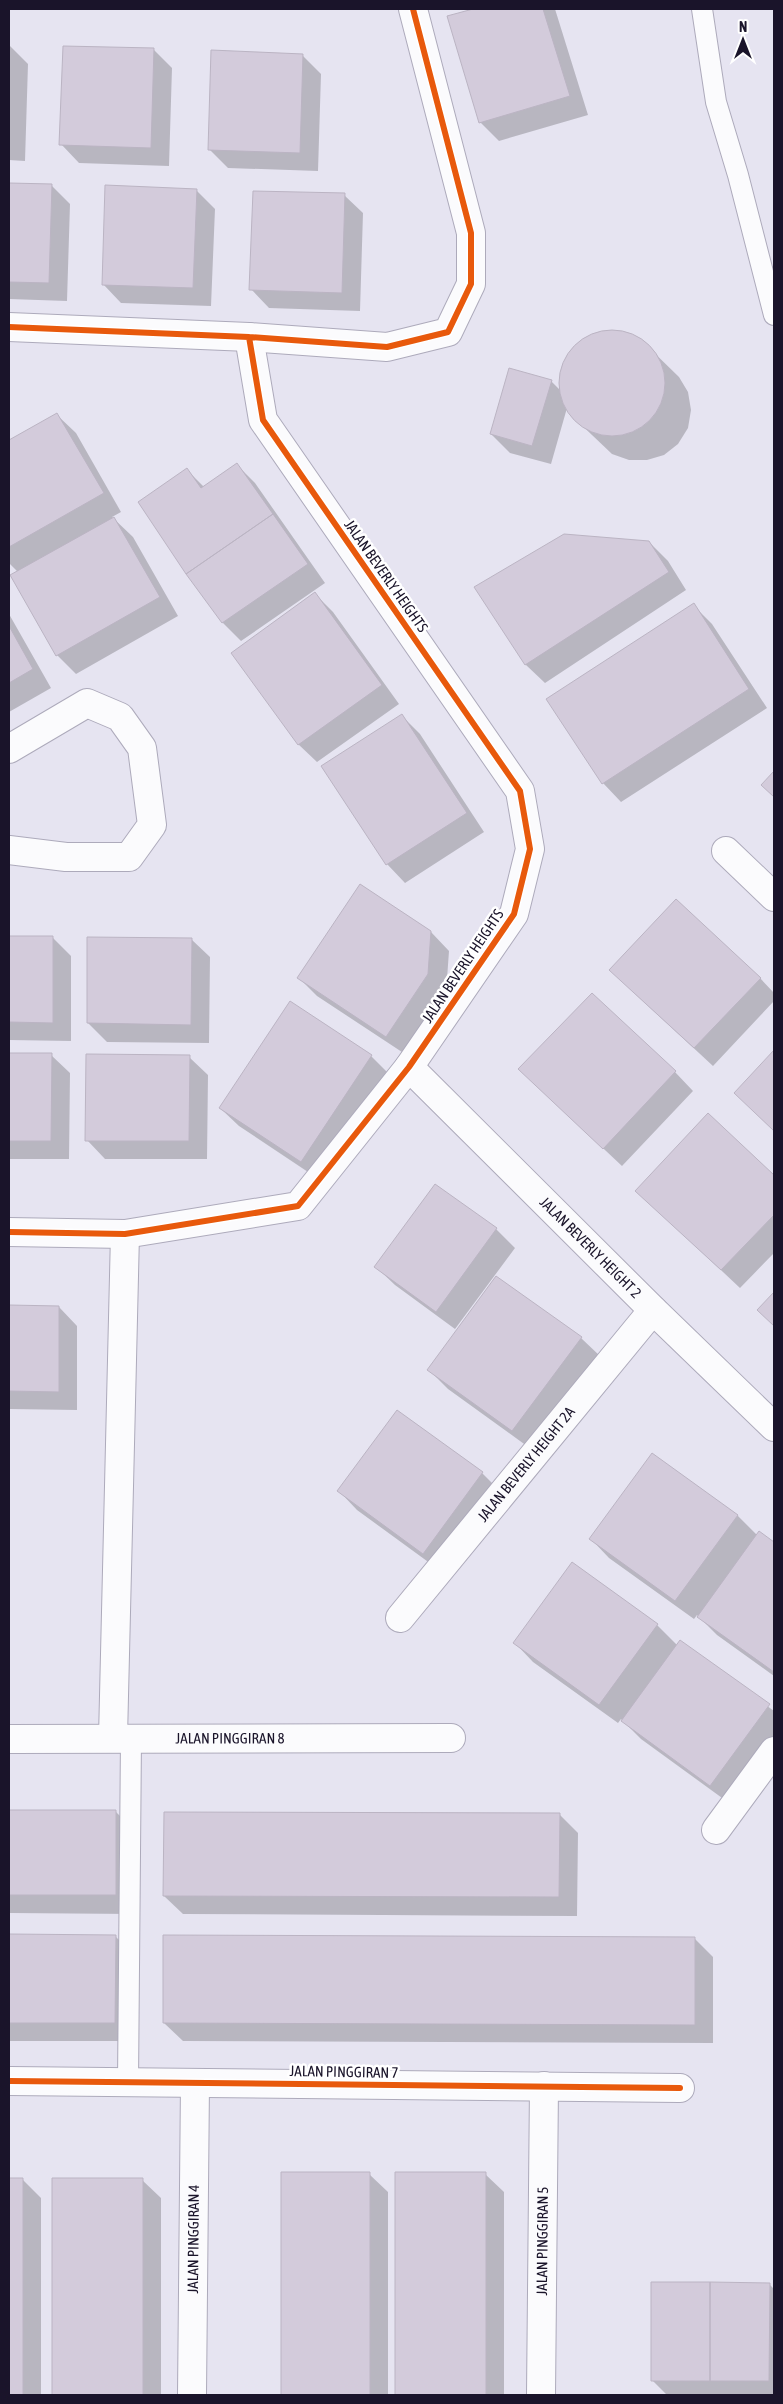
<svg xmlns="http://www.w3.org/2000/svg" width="783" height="2404" font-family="'Asap Condensed',sans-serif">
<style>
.shadow{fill:#0003}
.building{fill:#d3cbdb;stroke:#bbb4c3}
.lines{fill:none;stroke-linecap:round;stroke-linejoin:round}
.service-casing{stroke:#adaabb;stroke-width:22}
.minor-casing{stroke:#adaabb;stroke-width:30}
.service{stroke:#fbfbfd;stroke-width:20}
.minor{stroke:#fbfbfd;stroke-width:28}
.cycleway-casing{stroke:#fff;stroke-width:9}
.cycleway{stroke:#e8590c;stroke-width:6}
.labels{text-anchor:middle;stroke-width:5;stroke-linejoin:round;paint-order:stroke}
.street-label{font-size:15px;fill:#1a142a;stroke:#fff}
</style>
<rect width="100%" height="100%" fill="#e6e4f1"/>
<path class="shadow" d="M478,9H555L588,115L499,141L480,122L449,17Z
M9,45L28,64L25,161L9,160Z
M154,50L172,68L169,166L79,163L61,144Z
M302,55L321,74L318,171L228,168L209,149Z
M9,184L51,185L70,204L67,301L9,299Z
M196,190L215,209L211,306L121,303L103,284Z
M344,195L363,213L360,311L269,308L251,289Z
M604,331L622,332L639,338L679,377L688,392L691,410L688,428L678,444L664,455L647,460H629L612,454L572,416L567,408L551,464L510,453L491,434L551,381L561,391L560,382L563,364L573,349L587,337Z
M57,415L76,433L121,512L112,517L133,537L178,616L76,674L57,655L18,572L9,563V442Z
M237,465L255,483L325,583L241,641L223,623L139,503L187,470L204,487Z
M649,542L668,561L686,590L545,683L526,665L476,588Z
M315,594L333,612L399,704L317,762L298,744Z
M693,605L712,624L767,708L621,802L603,783Z
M9,614L51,688L9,712Z
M402,716L420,734L484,832L405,883L387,864Z
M431,932L449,951L446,993L405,1054L317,996L298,977Z
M9,937L53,938L71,956V1041L9,1040Z
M191,939L210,957L209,1043L107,1042L88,1023Z
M760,978L774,993V1001L713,1066L630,989Z
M774,1052V1131L736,1093Z
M9,1054L51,1055L70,1073L69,1159H9Z
M371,1056L390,1075L320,1180L239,1126L220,1108Z
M189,1057L208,1075L207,1159H105L87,1140Z
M675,1072L693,1091L622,1166L539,1088Z
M708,1115L774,1177V1253L740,1288L656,1209Z
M436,1186L496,1229L515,1248L455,1329L395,1285L376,1267Z
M9,1307H59L77,1326V1410L9,1409Z
M581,1338L600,1356L531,1449L448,1389L429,1370Z
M652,1455L738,1516L757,1535L759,1532L774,1543V1676L717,1635L697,1615L694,1619L609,1558L591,1539Z
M482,1473L501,1492L442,1572L357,1510L339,1491Z
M657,1625L677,1645L680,1642L774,1711V1742L729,1803L641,1739L621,1719L618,1723L533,1662L515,1643Z
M9,1811H115L134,1830V1914L9,1913Z
M559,1814L578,1833L577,1916L183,1914L164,1896Z
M9,1936H115L134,1955L133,2041H9Z
M694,1938L713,1957V2043L183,2041L164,2023Z
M283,2174H369L388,2192V2395H283Z
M396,2174H485L504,2192V2395H396Z
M9,2180H23L41,2198V2395H9Z
M53,2180H142L161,2198V2395H53Z
M769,2284L774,2289V2395H667L652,2380Z"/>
<path class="building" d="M473,9H543L570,96L479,123L447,16Z
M63,46L154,48L151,148L59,145Z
M211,50L303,54L300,153L208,150Z
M9,183L52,184L49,283L9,282Z
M105,185L197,189L193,288L102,285Z
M253,191L345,193L342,293L249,290Z
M559 383a53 53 0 1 1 106 0a53 53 0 1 1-106 0Z
M509,368L552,380L532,446L490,434Z
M57,413L104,493L9,547V440Z
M237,463L273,514L186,574L138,502L187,468L201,488Z
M273,514L308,564L222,623L186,574Z
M114,517L160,597L56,656L10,575Z
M564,534L649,541L669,572L525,665L474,587Z
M315,592L382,685L298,745L231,653Z
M694,603L749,689L602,784L546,699Z
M9,626L33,669L9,683Z
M402,714L467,813L386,865L321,766Z
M774,771V797L761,785Z
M360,884L431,931L428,974L386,1037L297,978Z
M676,899L761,978L694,1048L609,970Z
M9,936H53V1023L9,1022Z
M87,937L192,938L191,1025L87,1023Z
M592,993L676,1071L603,1149L518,1069Z
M290,1001L372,1055L301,1162L219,1108Z
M774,1050V1131L734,1093Z
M9,1053H52L51,1141H9Z
M86,1054L190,1055L189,1141H85Z
M708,1113L774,1175V1215L721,1270L635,1191Z
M435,1184L497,1228L436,1312L374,1267Z
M496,1276L582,1337L512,1431L427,1370Z
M774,1292V1326L757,1310Z
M9,1305L59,1306V1392L9,1391Z
M397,1410L483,1472L423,1554L337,1491Z
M652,1453L738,1515L675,1601L589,1539Z
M759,1531L774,1542V1672L697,1617Z
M572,1562L658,1624L599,1705L513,1643Z
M680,1640L770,1704L710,1786L621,1721Z
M9,1810H116V1895H9Z
M164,1812L560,1813L559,1897L163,1896Z
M9,1934L116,1935L115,2023H9Z
M163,1935L695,1937V2025L163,2023Z
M281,2172H370V2395H281Z
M395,2172H486V2395H395Z
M9,2178H23V2395H9Z
M52,2178H143V2395H52Z
M651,2282H710V2381H651Z
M710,2282L770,2283L769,2381H710Z"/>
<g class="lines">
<g class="service-casing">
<path id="service" d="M702,9L716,102L738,175L774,315
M128,2082L131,1738"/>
</g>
<g class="minor-casing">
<g id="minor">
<path d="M9,327L249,337L387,347L448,332L471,284V233L413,9"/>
<path d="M9,749L87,703L120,717L142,748L152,825L129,857H66L9,850"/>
<path d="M726,851L774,897"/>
<path id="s1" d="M409,1067L653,1310L774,1427"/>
<path d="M9,1232L125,1234L298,1206L409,1067L514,914L530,849L520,791L263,420L249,337"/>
<path id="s2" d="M400,1618L653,1310"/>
<path d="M113,1738L125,1234"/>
<path id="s3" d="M9,1739L451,1738"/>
<path d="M716,1830L774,1751"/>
<path d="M9,2081L680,2088"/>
<path id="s4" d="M192,2395L195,2083"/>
<path id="s5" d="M541,2395L544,2086"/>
</g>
</g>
<use href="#service" class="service"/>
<use href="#minor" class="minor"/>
<g class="cycleway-casing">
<path id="cycleway" d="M9,327L249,337L387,347L448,332L471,284V233L413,9
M9,1232L125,1234L298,1206L409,1067L514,914L530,849L520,791L263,420L249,337
M9,2081L680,2088"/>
</g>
<use href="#cycleway" class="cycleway"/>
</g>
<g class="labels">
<g class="street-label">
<text transform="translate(386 576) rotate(55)" y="5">JALAN BEVERLY HEIGHTS</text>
<text transform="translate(463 966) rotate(-56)" y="5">JALAN BEVERLY HEIGHTS</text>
<text dy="5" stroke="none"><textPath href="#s1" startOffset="256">JALAN BEVERLY HEIGHT 2</textPath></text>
<text dy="5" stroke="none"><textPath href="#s2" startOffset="199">JALAN BEVERLY HEIGHT 2A</textPath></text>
<text dy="5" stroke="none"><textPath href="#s3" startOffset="221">JALAN PINGGIRAN 8</textPath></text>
<text transform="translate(344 2072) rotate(1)" y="5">JALAN PINGGIRAN 7</text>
<text dy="5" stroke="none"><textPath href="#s4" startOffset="156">JALAN PINGGIRAN 4</textPath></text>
<text dy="5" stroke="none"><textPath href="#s5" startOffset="154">JALAN PINGGIRAN 5</textPath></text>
</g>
</g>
<rect width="783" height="2404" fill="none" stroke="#1a142a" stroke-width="20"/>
<g transform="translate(743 40)" stroke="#ffffff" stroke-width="4" paint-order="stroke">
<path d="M0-4L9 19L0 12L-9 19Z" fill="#1a142a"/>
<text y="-8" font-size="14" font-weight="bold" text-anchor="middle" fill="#1a142a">N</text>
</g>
</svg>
